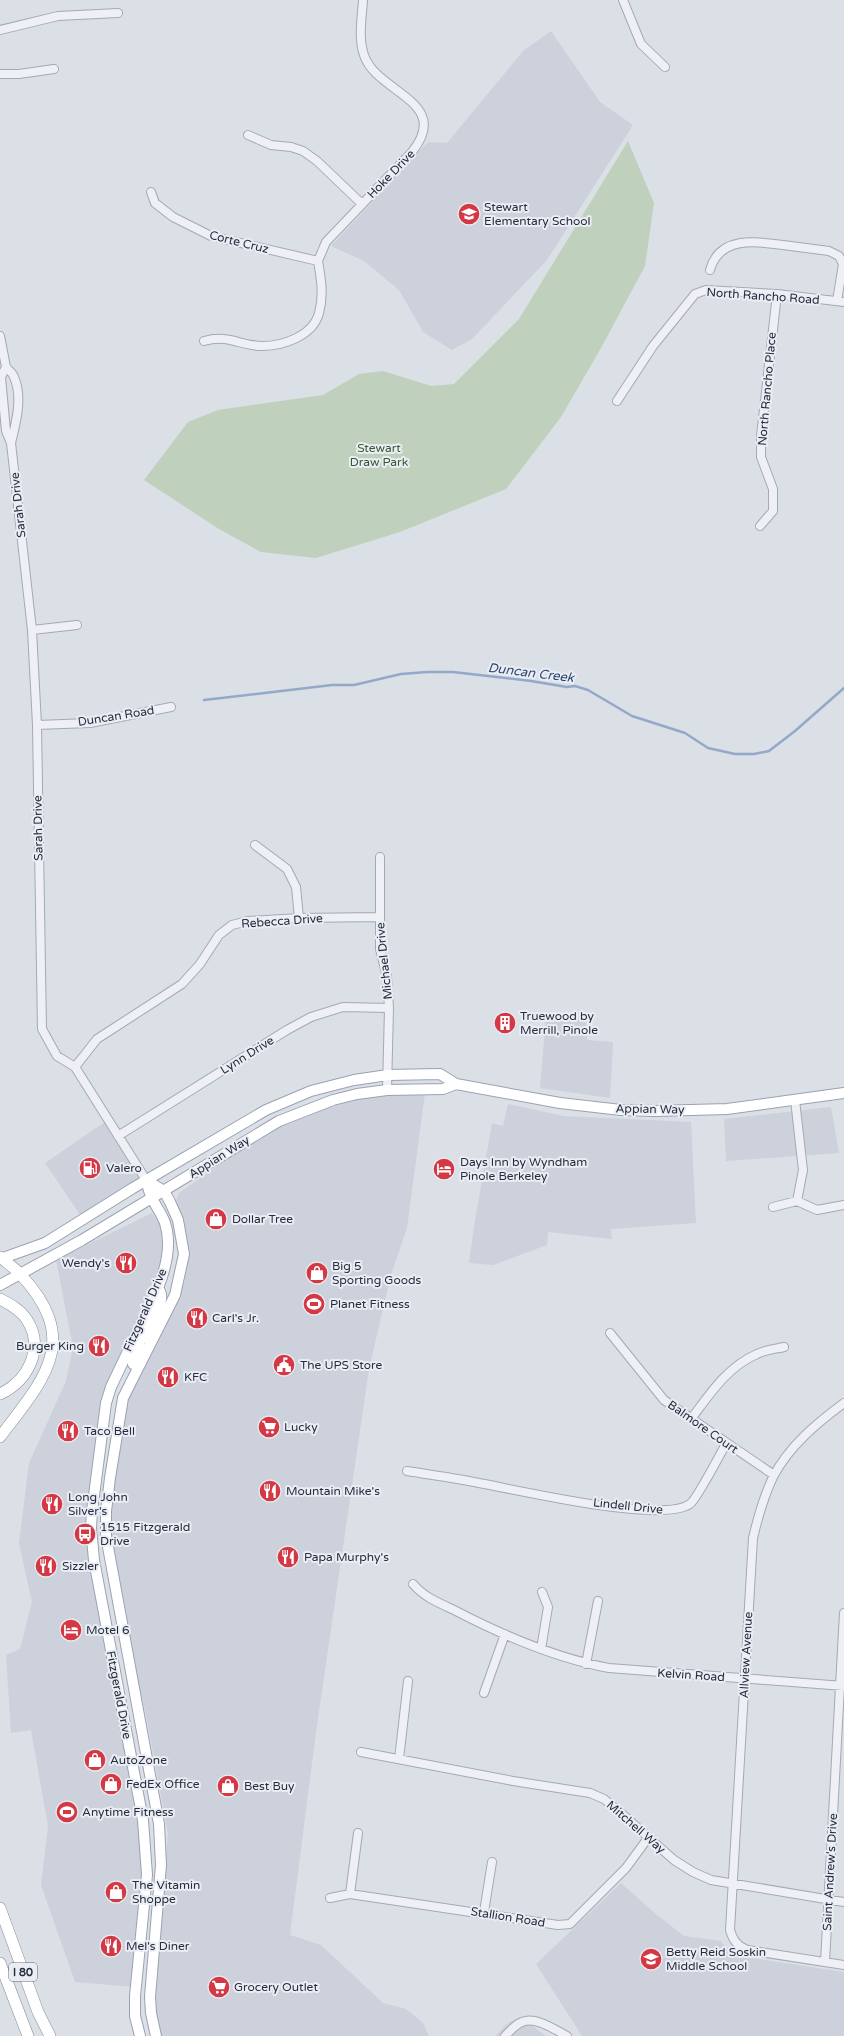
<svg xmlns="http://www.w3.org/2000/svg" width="844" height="2036" font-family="'Varela Round',sans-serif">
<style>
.built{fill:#cdd1db}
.green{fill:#bfd1bc}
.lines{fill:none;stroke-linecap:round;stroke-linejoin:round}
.stream{stroke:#94a9c9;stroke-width:2.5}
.minor-casing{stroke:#a4a9b3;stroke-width:10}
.major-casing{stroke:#9aa2b2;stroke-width:12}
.highway-casing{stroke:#828b9d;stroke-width:12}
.minor{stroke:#eef0f5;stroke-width:8}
.major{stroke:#fff;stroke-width:10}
.highway{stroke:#fff;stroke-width:11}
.labels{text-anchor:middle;stroke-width:4;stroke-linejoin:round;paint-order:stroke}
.shield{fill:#eaeef4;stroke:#606674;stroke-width:1}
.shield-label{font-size:11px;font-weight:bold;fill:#252c3d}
.street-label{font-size:12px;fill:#252c3d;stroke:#eaeef4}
.poi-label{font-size:12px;fill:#252c3d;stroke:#eaeef4;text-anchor:start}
.park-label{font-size:12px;fill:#365931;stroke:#eaeef4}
.water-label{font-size:13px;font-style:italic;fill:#2d4772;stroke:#eaeef4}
</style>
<rect width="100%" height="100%" fill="#dbdfe6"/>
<path class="built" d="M551,31L600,102L633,125L547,260L472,339L452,350L423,332L399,290L364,261L331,246L428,142L447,143L523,51Z
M546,1017L586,1020L587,1040L613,1042L610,1098L540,1088Z
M425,1093L407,1228L391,1275L369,1369L316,1732L290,1935L321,1945L383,2003L406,2009L423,2023L429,2036H158L152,2012L168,1834L145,1710L127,1640L112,1559L109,1520L114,1470L127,1401L150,1350L184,1284L189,1257L186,1240L174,1205L179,1193L230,1157L280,1127L325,1109L367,1097Z
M508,1104L564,1116L691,1122L696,1223L611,1229L612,1239L548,1232L547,1245L493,1265L469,1263L474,1226L492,1123L503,1126Z
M831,1107L839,1153L726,1161L724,1119Z
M105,1122L142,1181L81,1216L45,1163Z
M152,1213L165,1231L164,1264L107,1390L93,1481L94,1576L141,1827L143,1877L135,1987L75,1982L41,1885L48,1826L31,1730L11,1733L6,1655L20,1649L32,1602L19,1544L29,1463L66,1381L73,1347L56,1260Z
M621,1883L657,1915L684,1936L721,1941L732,1955L844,1972V2036H582L536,1964Z
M521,2017L546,2036H495L509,2022Z"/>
<path class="green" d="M628,141L654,203L645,266L601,348L561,417L506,489L400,532L316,558L261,552L219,529L144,480L188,422L218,410L323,395L359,374L383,371L431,386L454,384L519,319Z"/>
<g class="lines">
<path class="stream" d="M204,700L332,685H354L401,674L427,672H453L531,681L567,687L575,686L588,690L632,716L685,733L708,748L735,754H754L769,751L795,731L844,688"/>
<g class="minor-casing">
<path id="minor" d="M623,0L641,44L665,67
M0,30L58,16L118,13
M0,74H19L54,69
M248,135L271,145L291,147L303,151L317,161L362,204
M151,192L155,203L173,217L211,236L318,261
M318,261L326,242L412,152C453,101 376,93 364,55C358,38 362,17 363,0
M710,270C719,236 756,241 783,245C799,247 814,249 829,251L839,256L843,264L837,301
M0,336L6,367
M204,341C229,334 240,346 262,346C283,346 313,336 319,313C324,295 321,278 318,261
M617,401L653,346L695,294L706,290L777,294L844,302
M11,443C16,423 23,397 14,377C13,373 8,370 6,367L1,377L6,431L11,443L32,630L37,725L42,1029L57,1056L75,1067L146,1180
M760,526L773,511V489L761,457V436L777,294
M32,630L77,625
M37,725L90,723L171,707
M255,845L287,869L296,887L299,918
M380,857V949L387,977L389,1008L387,1090
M75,1067L97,1039L182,984L200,964L219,935L232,925L248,921L299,918L379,917
M795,1100L803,1170L797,1201L817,1210L844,1205
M118,1136L287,1030L311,1017L343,1007L389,1008
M773,1207L797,1201
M610,1333L664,1400L774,1475
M844,1403C817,1423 789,1446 773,1477C764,1496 758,1517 753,1538L730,1930C733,1940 737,1946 747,1950L844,1965
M691,1419C710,1394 727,1367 757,1354C765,1350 775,1349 784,1347
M407,1471C431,1475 455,1478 479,1483C518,1490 661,1524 690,1504C697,1499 720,1454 726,1444
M413,1584C424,1597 439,1603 454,1610C502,1635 555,1658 609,1668L844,1686
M541,1649L548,1607L542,1592
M586,1664L598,1601
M484,1693L505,1634
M361,1752L513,1781L590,1793L604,1799L621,1813L674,1860L693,1872L711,1880L844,1902
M399,1759L408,1681
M350,1894L358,1833
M330,1898L350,1894L558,1925L570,1924L626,1868L648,1838
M484,1912L492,1862
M825,1962L844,1613
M505,2036C509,2032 516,2024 522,2022C536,2016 555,2030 567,2036"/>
</g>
<g class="major-casing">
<path id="major" d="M146,1180L164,1191L170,1202L178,1220L184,1254L175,1295L123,1398L110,1478L106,1511V1536L159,1824L161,1865L150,1997L151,2013L156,2036
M0,1259L45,1243L133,1188L266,1110L311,1091L354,1080L388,1075L440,1074L456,1084L560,1103L621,1110L655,1111L727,1109L844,1093
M0,1285L82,1240L279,1121L333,1100L357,1094L387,1090L443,1089L456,1084
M150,1343C149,1338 148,1332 149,1327C152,1313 168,1301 158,1288
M133,1364L141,1338L137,1332
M140,2036L135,2016V1996L147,1875L143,1820L94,1560L91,1528L92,1511L106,1403L111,1387L158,1288C166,1268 172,1244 165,1223C162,1214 156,1207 152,1198C149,1193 148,1186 146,1180"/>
</g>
<g class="highway-casing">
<path id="highway" d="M0,1257C7,1263 15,1268 21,1275C82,1341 44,1379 0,1437
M0,1299C10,1304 21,1310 27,1320C45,1348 28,1381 0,1394
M0,1908L38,2012L50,2036
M0,1963L28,2036"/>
</g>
<use href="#minor" class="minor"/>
<use href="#major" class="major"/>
<use href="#highway" class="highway"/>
</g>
<defs>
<g id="school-disc" transform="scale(1.15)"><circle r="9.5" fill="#d33844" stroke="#eaeef4"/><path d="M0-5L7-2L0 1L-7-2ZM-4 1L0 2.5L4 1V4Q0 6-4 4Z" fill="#fff"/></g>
<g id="building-disc" transform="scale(1.15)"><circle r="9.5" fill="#d33844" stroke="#eaeef4"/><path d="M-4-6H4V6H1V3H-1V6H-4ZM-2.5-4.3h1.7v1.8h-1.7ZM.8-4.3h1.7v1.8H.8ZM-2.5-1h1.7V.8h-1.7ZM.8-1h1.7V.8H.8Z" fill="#fff"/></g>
<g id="fuel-disc" transform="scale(1.15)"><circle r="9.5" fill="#d33844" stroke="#eaeef4"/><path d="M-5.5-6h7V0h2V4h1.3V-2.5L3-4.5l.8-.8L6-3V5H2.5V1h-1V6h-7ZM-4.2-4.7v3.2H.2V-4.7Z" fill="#fff"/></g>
<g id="hotel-disc" transform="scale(1.15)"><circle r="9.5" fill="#d33844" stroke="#eaeef4"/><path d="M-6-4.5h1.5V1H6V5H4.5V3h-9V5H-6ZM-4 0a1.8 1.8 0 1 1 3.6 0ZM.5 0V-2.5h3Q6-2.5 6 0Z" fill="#fff"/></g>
<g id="shop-disc" transform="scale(1.15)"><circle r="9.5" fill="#d33844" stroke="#eaeef4"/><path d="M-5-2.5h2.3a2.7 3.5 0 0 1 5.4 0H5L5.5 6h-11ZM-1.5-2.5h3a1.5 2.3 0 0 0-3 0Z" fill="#fff"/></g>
<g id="restaurant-disc" transform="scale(1.15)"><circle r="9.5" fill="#d33844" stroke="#eaeef4"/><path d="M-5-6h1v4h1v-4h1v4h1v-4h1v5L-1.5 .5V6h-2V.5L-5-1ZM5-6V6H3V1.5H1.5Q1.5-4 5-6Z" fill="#fff"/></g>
<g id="stadium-disc" transform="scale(1.15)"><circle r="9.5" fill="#d33844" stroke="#eaeef4"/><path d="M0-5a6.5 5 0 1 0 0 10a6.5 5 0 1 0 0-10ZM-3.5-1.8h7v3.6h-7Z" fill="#fff"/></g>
<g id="civic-disc" transform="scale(1.15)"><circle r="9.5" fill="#d33844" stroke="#eaeef4"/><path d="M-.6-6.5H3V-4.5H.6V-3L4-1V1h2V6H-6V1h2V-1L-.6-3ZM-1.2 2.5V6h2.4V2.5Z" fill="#fff"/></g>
<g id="supermarket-disc" transform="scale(1.15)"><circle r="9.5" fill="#d33844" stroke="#eaeef4"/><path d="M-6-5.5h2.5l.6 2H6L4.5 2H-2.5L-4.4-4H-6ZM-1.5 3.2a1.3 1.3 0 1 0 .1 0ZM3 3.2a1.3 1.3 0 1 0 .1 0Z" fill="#fff"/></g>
<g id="bus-disc" transform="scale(1.15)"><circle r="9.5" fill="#d33844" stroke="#eaeef4"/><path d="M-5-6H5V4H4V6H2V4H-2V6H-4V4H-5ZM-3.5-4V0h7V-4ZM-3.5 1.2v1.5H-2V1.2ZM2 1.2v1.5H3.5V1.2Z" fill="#fff"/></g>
</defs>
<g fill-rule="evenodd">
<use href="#school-disc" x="469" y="214"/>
<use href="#building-disc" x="505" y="1023"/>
<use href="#fuel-disc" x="90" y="1168"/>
<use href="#hotel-disc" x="444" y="1169"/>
<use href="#shop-disc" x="216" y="1219"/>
<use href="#restaurant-disc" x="126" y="1263"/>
<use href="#shop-disc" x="317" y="1273"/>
<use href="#stadium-disc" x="314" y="1304"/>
<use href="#restaurant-disc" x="197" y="1318"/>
<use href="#restaurant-disc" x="99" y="1346"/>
<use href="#civic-disc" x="284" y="1365"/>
<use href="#restaurant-disc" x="168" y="1377"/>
<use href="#supermarket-disc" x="269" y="1427"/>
<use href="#restaurant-disc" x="68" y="1431"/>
<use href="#restaurant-disc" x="270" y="1491"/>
<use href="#restaurant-disc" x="52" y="1504"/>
<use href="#bus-disc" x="85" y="1534"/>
<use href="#restaurant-disc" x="288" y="1557"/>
<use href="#restaurant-disc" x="46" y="1566"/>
<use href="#hotel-disc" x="71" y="1630"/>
<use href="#shop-disc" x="95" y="1760"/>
<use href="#shop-disc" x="111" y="1784"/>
<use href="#shop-disc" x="228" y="1786"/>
<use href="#stadium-disc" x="67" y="1812"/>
<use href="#shop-disc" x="116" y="1892"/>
<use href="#restaurant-disc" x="111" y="1946"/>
<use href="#school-disc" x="651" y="1959"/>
<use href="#supermarket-disc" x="219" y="1987"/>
</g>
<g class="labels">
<rect class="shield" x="9" y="1963" width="28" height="18" rx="3"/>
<g class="shield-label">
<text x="23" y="1976">I 80</text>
</g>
<g class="street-label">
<text transform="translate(391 174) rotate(-46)" y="4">Hoke Drive</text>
<text transform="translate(239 242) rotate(14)" y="4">Corte Cruz</text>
<text transform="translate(763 296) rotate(4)" y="4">North Rancho Road</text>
<text transform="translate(767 389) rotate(-85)" y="4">North Rancho Place</text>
<text transform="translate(18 505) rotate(-96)" y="4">Sarah Drive</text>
<text transform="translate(116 716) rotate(-9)" y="4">Duncan Road</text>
<text transform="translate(38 828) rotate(-91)" y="4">Sarah Drive</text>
<text transform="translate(282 921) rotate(-4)" y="4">Rebecca Drive</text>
<text transform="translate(384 961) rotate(-96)" y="4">Michael Drive</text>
<text transform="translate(247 1055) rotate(-32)" y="4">Lynn Drive</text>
<text transform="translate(650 1109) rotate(1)" y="4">Appian Way</text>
<text transform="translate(219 1157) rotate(-32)" y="4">Appian Way</text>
<text transform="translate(145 1310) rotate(-66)" y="4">Fitzgerald Drive</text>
<text transform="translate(703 1427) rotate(35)" y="4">Balmore Court</text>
<text transform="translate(628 1506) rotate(6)" y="4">Lindell Drive</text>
<text transform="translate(746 1655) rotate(-87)" y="4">Allview Avenue</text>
<text transform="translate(691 1675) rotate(4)" y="4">Kelvin Road</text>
<text transform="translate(119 1695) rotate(79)" y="4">Fitzgerald Drive</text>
<text transform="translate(636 1827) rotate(41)" y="4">Mitchell Way</text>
<text transform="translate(830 1872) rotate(-87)" y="4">Saint Andrew's Drive</text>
<text transform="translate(508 1917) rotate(9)" y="4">Stallion Road</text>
</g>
<g class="poi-label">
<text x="484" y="211">Stewart<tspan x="484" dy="14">Elementary School</tspan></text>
<text x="520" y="1020">Truewood by<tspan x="520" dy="14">Merrill, Pinole</tspan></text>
<text x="460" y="1166">Days Inn by Wyndham<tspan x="460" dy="14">Pinole Berkeley</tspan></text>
<text x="106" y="1172">Valero</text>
<text x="232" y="1223">Dollar Tree</text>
<text x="110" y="1267" text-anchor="end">Wendy's</text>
<text x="332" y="1270">Big 5<tspan x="332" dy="14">Sporting Goods</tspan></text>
<text x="330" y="1308">Planet Fitness</text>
<text x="212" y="1322">Carl's Jr.</text>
<text x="84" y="1350" text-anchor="end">Burger King</text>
<text x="300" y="1369">The UPS Store</text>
<text x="184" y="1381">KFC</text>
<text x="284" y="1431">Lucky</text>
<text x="84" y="1435">Taco Bell</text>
<text x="286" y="1495">Mountain Mike's</text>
<text x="68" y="1501">Long John<tspan x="68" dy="14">Silver's</tspan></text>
<text x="100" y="1531">1515 Fitzgerald<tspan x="100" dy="14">Drive</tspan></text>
<text x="304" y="1561">Papa Murphy's</text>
<text x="62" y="1570">Sizzler</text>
<text x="86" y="1634">Motel 6</text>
<text x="110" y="1764">AutoZone</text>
<text x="126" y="1788">FedEx Office</text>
<text x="244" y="1790">Best Buy</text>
<text x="82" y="1816">Anytime Fitness</text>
<text x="132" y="1889">The Vitamin<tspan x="132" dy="14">Shoppe</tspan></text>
<text x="126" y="1950">Mel's Diner</text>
<text x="666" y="1956">Betty Reid Soskin<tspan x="666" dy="14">Middle School</tspan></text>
<text x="234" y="1991">Grocery Outlet</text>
</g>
<g class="park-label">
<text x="379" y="452">Stewart<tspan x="379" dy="14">Draw Park</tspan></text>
</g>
<g class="water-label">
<text transform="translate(531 672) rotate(7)" y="5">Duncan Creek</text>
</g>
</g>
</svg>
